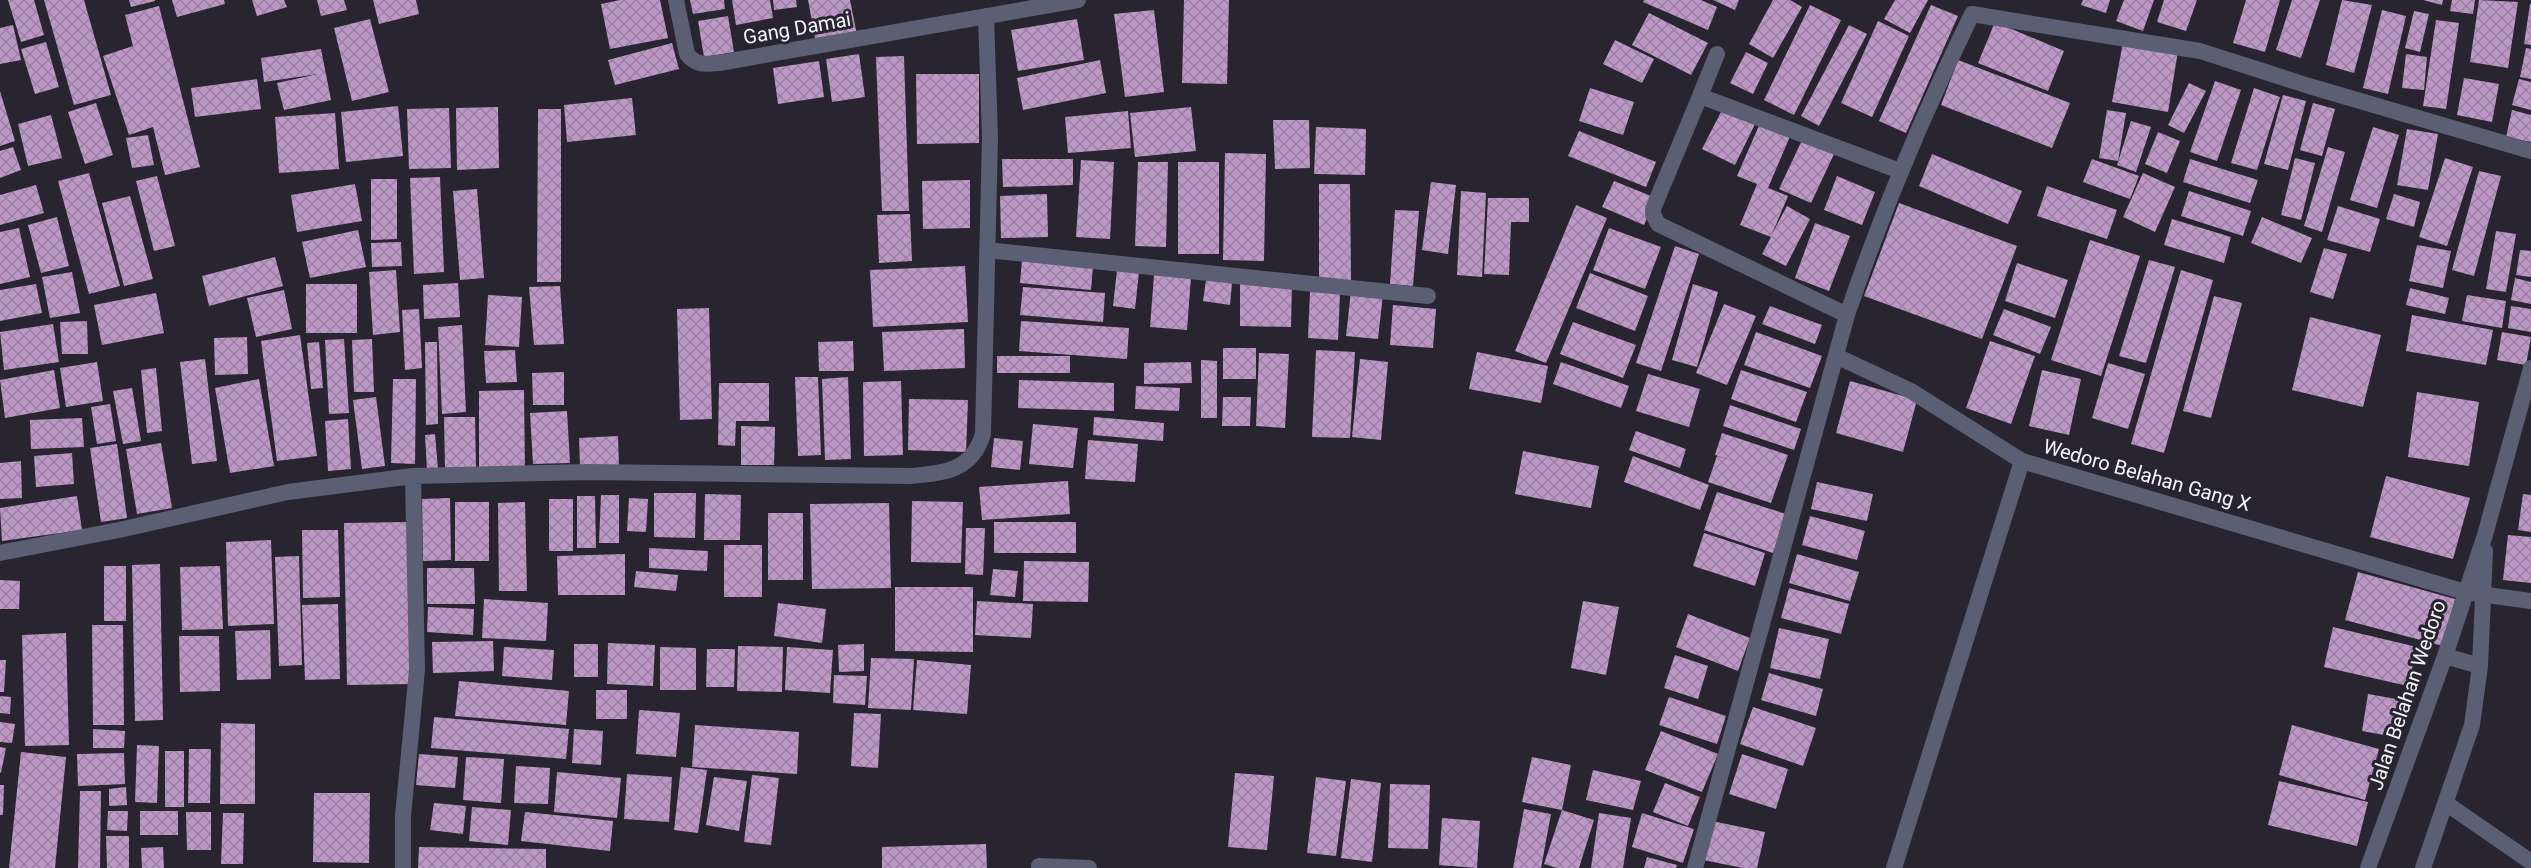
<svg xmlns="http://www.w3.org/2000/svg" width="2531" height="868" font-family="Roboto,sans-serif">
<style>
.building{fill:url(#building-cross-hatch)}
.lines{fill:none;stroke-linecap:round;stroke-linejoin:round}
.service{stroke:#5b5f74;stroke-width:16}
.minor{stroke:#5b5f74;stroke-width:16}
.tertiary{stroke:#5b5f74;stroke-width:16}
.labels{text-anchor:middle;stroke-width:6;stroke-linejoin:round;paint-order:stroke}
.street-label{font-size:20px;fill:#f5f4fb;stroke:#282530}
</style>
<defs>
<pattern id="building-cross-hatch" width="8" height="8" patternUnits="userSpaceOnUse" patternTransform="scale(1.5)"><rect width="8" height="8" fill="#bd98c6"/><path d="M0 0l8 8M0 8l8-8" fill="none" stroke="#9a80a1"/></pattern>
</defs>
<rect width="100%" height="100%" fill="#282530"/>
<path class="building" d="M8,0H34L44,35L21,42Z
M44,0H84L111,95L74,105Z
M129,0H155V1L131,7Z
M172,0H224L225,4L177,17Z
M252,0H284L287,7L257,16Z
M317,0H344L347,10L321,16Z
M373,0H416L419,14L379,24Z
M620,0H660L668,38L610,49L601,4Z
M690,0H724L725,9L693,14Z
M732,0H770L773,18L736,25Z
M773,0H796L797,7L774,10Z
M808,0H850L857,35L816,43Z
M1184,0H1229L1227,84L1182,83Z
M1644,0H1701L1717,7L1708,30L1643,2Z
M1713,0H1739L1735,10Z
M1773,0H1790L1802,7L1773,58L1749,44Z
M1895,0H1928L1910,33L1884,19Z
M2083,0H2110L2106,13L2081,5Z
M2124,0H2154L2143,31L2116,21Z
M2164,0H2197L2186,31L2157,22Z
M2246,0H2280L2265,52L2233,43Z
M2292,0H2320L2301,58L2276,50Z
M2342,0L2372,5L2354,73L2326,65Z
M2423,0H2443L2442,5Z
M2452,0H2475L2473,14L2450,11Z
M2479,0L2518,2L2508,68L2470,62Z
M2530,4H2531V45L2524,44Z
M1810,5L1841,20L1794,115L1764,100Z
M1931,5L1958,16L1906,133L1879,121Z
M159,6L200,167L165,175L153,127L129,135L103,56L133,46L125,15Z
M1154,10L1164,92L1125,97L1114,14Z
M2382,10L2406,16L2388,94L2363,88Z
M2414,11L2429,14L2420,52L2405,48Z
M1649,13L1708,43L1691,75L1632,45Z
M728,16L734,52L704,57L698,21Z
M370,19L389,92L352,101L334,28Z
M1077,19L1084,60L1018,71L1011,30Z
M2436,20L2459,23L2446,109L2423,106Z
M1878,21L1909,36L1872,117L1841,103Z
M1995,22L2064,51L2048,91L1978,63Z
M13,25L21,60L0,64V28Z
M1849,25L1867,34L1819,126L1801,116Z
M1615,40L1654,59L1642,83L1603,64Z
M46,42L59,87L35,94L21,49Z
M2123,42L2178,51L2168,112L2112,102Z
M672,43L679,69L615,85L608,60Z
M2526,48L2531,49V79L2520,77Z
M321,49L331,100L284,110L277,83L318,74L264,82L261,58Z
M1746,52L1768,63L1753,94L1730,83Z
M859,54L865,97L832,102L826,59Z
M2406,54L2427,57L2424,90L2402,88Z
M904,56L909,211H882L876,57Z
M1100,60L1106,93L1023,110L1017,78Z
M1958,60L2070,103L2052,148L1941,105Z
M819,61L824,97L778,104L773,68Z
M916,74H979V143L917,144Z
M2464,78L2499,84L2492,122L2457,115Z
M257,79L261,109L195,117L191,88Z
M2519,79L2531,82V110L2512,105Z
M2215,81L2241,90L2217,161L2190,152Z
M2189,83L2206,91L2184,133L2168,125Z
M1590,88L1634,102L1623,135L1579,121Z
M2254,88L2280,97L2257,170L2231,163Z
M0,91L15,141L0,146Z
M2283,95L2306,101L2288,170L2264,164Z
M632,98L636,135L567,142L564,105Z
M96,103L113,155L85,164L68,112Z
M2313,103L2335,109L2322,156L2300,150Z
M398,106L403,156L346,162L341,112Z
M1724,106L1756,122L1735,165L1702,149Z
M498,107L499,168L457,170L456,108Z
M1191,107L1196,151L1135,157L1130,113Z
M449,108L451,168L409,169L407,109Z
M538,109H561V282H537Z
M2107,110L2126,113L2118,161L2099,158Z
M2512,110L2531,115V142L2506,137Z
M1128,111L1131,148L1068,153L1065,117Z
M335,113L339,169L279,173L275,117Z
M51,115L62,158L28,166L18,124Z
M1273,120H1309L1310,168L1275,169Z
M1761,121L1791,134L1768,188L1788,196L1772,234L1787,206L1810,219L1786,266L1762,254L1771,237L1740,225L1757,184L1737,176Z
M2131,121L2151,127L2136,172L2117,165Z
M1316,127L1366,129L1365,175L1314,174Z
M2373,127L2399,135L2377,208L2350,200Z
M2407,129L2438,134L2428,190L2397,185Z
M1579,131L1656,162L1646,187L1568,156Z
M2158,132L2180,141L2167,173L2145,164Z
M148,135L154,165L132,168L126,138Z
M1803,138L1835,152L1811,203L1779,189Z
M13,147L21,170L0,178V151Z
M2328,147L2345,152L2322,232L2304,226Z
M1225,153L1266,154L1264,261L1223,260Z
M1932,154L2022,191L2008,224L1919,186Z
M2295,158L2315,163L2301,220L2281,215Z
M2445,158L2473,167L2447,246L2419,237Z
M1002,159H1073V185L1003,187Z
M2092,159L2139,176L2130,199L2083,182Z
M2190,159L2258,180L2250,203L2183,182Z
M1081,160L1114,162L1110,239L1076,237Z
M1138,162H1168L1166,247L1135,246Z
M1178,162H1219V254H1178Z
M2479,171L2501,176L2474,276L2452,270Z
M89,173L120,286L89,294L58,181Z
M2143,173L2175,187L2155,232L2123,217Z
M157,176L175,246L154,251L136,181Z
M1837,176L1875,192L1862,225L1824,210Z
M440,177L444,272L414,274L410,178Z
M371,179H397V239L371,240Z
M970,180V228L923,229L922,181Z
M1614,181L1656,198L1644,225L1602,207Z
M1431,182L1456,185L1448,254L1422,250Z
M355,184L362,221L297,232L291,195Z
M1319,184H1350L1351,280H1319Z
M36,185L44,213L0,225V195Z
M2047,186L2117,210L2107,239L2037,216Z
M477,189L484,278L460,280L453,191Z
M1461,191L1486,193L1482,277L1457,275Z
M2189,191L2251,211L2243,236L2181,216Z
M1047,194L1048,237L1001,238L1000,196Z
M2394,194L2420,202L2414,227L2386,219Z
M130,196L153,279L124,286L102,203Z
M1488,198H1529V222H1511L1509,275L1484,274Z
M1899,203L2017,246L1982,339L1864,296Z
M1576,205L1607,218L1546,363L1515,351Z
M2338,206L2380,219L2370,252L2327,240Z
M1395,210L1419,211L1413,286L1390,284Z
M910,214L912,261L879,263L877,215Z
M57,217L69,266L41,273L28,225Z
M2262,217L2312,238L2301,263L2251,243Z
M2172,219L2231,237L2224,263L2164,245Z
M1815,223L1850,236L1829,291L1795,278Z
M19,228L30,277L0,284V232Z
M1609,228L1661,247L1645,289L1593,270Z
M358,230L366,267L310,278L302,242Z
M2496,231L2516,234L2506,292L2486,289Z
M2090,240L2140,256L2101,376L2051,360Z
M401,242L402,266L372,267L371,243Z
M2417,245L2451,251L2443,288L2409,281Z
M1675,246L1699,254L1661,371L1636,363Z
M2324,248L2347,254L2333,299L2310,292Z
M2520,250L2531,251V277L2516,275Z
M275,257L283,286L209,306L202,276Z
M1022,260L1093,266L1091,290L1020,283Z
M2149,260L2175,267L2146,363L2119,356Z
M2017,263L2068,280L2055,318L2005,301Z
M965,266L968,322L873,327L870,270Z
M396,270L400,332L373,335L369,272Z
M1117,270L1139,272L1135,309L1113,306Z
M2181,270L2213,280L2164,453L2131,444Z
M72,272L80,313L50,318L42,277Z
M1590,273L1648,296L1635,331L1576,308Z
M1154,275L1191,277L1187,330L1150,327Z
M2515,278L2531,282V304L2511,300Z
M1206,280L1232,283L1230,305L1203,301Z
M1240,281L1292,282L1291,327L1240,326Z
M458,283L460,317L424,319L423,285Z
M36,284L42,313L0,321V290Z
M306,284H357V333H306Z
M1693,284L1718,292L1697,367L1672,360Z
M560,286L564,344L534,345L529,287Z
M1023,287L1105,293L1103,322L1020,315Z
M2410,288L2449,298L2445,314L2406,305Z
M284,290L292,329L256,337L247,298Z
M1351,291L1383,294L1378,339L1346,336Z
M1310,292L1340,293L1338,340L1308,338Z
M156,293L164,333L102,345L94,305Z
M488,295L522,297L519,347L485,345Z
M2467,295L2506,301L2502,328L2462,321Z
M2214,296L2242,303L2211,418L2183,411Z
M1724,304L1756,316L1727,385L1696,373Z
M1393,305L1436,309L1433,348L1390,345Z
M1770,306L1822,325L1815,344L1762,324Z
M2511,306L2531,309V332L2508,328Z
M709,308L712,419L680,420L677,309Z
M419,309L422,368L405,370L402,310Z
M2004,309L2051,327L2040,354L1993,335Z
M2412,315L2493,330L2486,365L2406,351Z
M2310,317L2381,335L2363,407L2292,390Z
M87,321L88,354H62L60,322Z
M1021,321L1129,328L1127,359L1019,351Z
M1573,322L1636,345L1623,378L1560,354Z
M53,324L59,362L4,370L0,332Z
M462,325L466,412L442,414L438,327Z
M964,329L965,368L884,371L882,332Z
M1756,332L1822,356L1810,388L1744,365Z
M2502,332L2531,337L2526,365L2497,360Z
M300,335L317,456L277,461L261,341Z
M247,337L248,374L215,375L214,338Z
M344,339L349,413L329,414L325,340Z
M372,339L374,392H354L352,340Z
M853,341L854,371H819L818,342Z
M1990,341L2035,356L2011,424L1966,408Z
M319,342L323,388L311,389L307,343Z
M425,342H437L438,424L426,425Z
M1223,348H1256V379H1223Z
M515,350L517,382L486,383L484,351Z
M1316,350L1355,352L1350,438L1312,437Z
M1477,352L1548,366L1541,403L1469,389Z
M1259,353L1289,354L1285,428L1256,426Z
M997,356H1070V373H997Z
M205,359L217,461L192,464L180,362Z
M1360,359L1388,362L1381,440L1352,437Z
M1201,360L1217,361V418H1201Z
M97,362L103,401L66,407L60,368Z
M1191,362L1192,383L1144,384V363Z
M1561,362L1629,386L1621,408L1553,384Z
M2108,363L2145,374L2128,429L2092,418Z
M156,368L162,431L147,433L141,370Z
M54,370L60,408L5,418L0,380Z
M1741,370L1807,392L1796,422L1731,399Z
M2042,370L2081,379L2069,435L2029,426Z
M564,372V405H533L532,373Z
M1648,374L1700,389L1689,427L1636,411Z
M795,377H818L821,455L798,456Z
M848,377L851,459L825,460L822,379Z
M259,379L274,466L230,473L215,388Z
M393,379H416L415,464L391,463Z
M1019,380L1114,383V411L1018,408Z
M901,381L903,455L864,456L863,382Z
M1850,381L1917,400L1903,452L1836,433Z
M719,383H769V421H736L735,446L718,445Z
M1136,386L1180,388L1179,411L1135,409Z
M132,388L141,441L123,444L113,391Z
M524,390L525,469H479V391Z
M2417,392L2479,402L2469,466L2408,457Z
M376,397L385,466L362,469L353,400Z
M1223,397H1251L1250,426H1222Z
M909,399L968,400L966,452L908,450Z
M110,404L116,441L97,444L91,407Z
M1730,405L1801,429L1794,450L1723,426Z
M567,411L570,463L533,464L530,413Z
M444,417H475L476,467L445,468Z
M1094,417L1164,423L1163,441L1093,435Z
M82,418L84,447L31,449L30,420Z
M348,419L351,469L328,471L325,421Z
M1033,424L1078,428L1073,468L1029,464Z
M741,426L775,427L774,465H741Z
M1636,431L1686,449L1680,468L1629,450Z
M1722,433L1788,455L1771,503L1708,482L1717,456L1736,462L1715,455Z
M435,434L438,469L427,470L425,435Z
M618,436L619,466L580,467L579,438Z
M994,438L1023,441L1020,470L991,467Z
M1088,440L1138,444L1135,482L1085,479Z
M161,443L172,508L137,514L126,449Z
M117,444L127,518L101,522L90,448Z
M1523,451L1599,466L1591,508L1515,494Z
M72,453L74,484L36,487L34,456Z
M1633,456L1709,485L1700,510L1624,482Z
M21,461L22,498L0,499V463Z
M2386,476L2470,498L2453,559L2370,537Z
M1068,481L1070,514L982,520L979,487Z
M1817,482L1873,494L1867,521L1811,509Z
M1717,492L1786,514L1773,553L1704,530Z
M654,493H696L695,538L654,537Z
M705,494L741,495L740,540H704Z
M2523,494L2531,495V532L2518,530Z
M601,495H619V543H599Z
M77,496L82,530L2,541L0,508Z
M577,496H595L596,548H577Z
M450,498L451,560L423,561L422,499Z
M629,498L648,499L646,532L627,531Z
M549,499H573V551H549Z
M912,501L963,502L961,563L911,562Z
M455,502H489V561H455Z
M525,502L527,591H499L498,503Z
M889,503L891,588L812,589L810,504Z
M768,513H803V580H768Z
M1810,516L1865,531L1857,560L1802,545Z
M408,522L411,684L347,685L344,523Z
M994,522H1076V553H994Z
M966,528H985L983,575L965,574Z
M302,530H338L340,597L303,598Z
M1704,533L1765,553L1755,586L1693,566Z
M2508,535L2531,537V583L2503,580Z
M271,540L274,624L228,626L226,542Z
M724,545H762V597H724Z
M649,548L708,551L707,571L649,568Z
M625,554V595H558L557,556Z
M1797,554L1859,572L1850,601L1789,583Z
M299,556L302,665L279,666L275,557Z
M1024,561L1089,562L1088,602L1023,601Z
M160,564L163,720L135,721L132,565Z
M104,566H126V621H104Z
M220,566L223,629L182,630L180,567Z
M427,568H474L475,604H427Z
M993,569L1018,571L1015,597L990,595Z
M636,571L678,575L676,591L634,587Z
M2358,572L2455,599L2443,646L2345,620Z
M0,580L20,581L19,609H0Z
M895,587H973V652L895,651Z
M1789,588L1849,604L1841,634L1781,618Z
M484,599L548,603L546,641L482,638Z
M977,601L1033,604L1031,638L975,635Z
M1583,601L1619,607L1606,675L1571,668Z
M778,603L826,609L822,643L774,636Z
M338,604L340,679L305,680L302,605Z
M428,607L474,609L473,635L427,632Z
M1688,614L1750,638L1738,671L1676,647Z
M92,625H123L124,725H93Z
M2333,627L2417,647L2408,686L2324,667Z
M1779,628L1829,639L1820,679L1770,668Z
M270,630L271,679L237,680L235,631Z
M66,633L69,745L25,746L22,635Z
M179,636H219L220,691L180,692Z
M493,641L494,671L433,673L432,642Z
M608,643L655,645L653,686L607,684Z
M574,644H598V677H574Z
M864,644V671L839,672L838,645Z
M738,646L783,647L782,692L737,691Z
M504,647L554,650L552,680L502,676Z
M660,647L696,648V690H660Z
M787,647L833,650L830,693L785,690Z
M707,649H735L734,687H706Z
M1675,655L1708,666L1698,699L1664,688Z
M871,658L914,659L911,710L868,708Z
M0,660H6L4,692H0Z
M917,660L971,665L967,714L913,710Z
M1769,673L1823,689L1816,716L1761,700Z
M834,675L867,676L865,705L833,703Z
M459,681L569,691L566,725L455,716Z
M596,690H627V719H596Z
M2368,694L2402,700L2395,737L2362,731Z
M0,696L11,697L10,714L0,713Z
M1669,697L1726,716L1717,744L1659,725Z
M1753,707L1816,728L1803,766L1740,744Z
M639,710L680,713L676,757L636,754Z
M854,713L881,714L878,768L851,766Z
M434,717L569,729L566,759L431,748Z
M0,722L15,724L12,743L0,742Z
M221,723L255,724V804H220Z
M695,725L799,732L797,774L692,767Z
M2292,725L2379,749L2365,800L2279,775Z
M93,729L125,731L124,748H93Z
M574,729L603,731L601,765L572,763Z
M1661,731L1718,754L1702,792L1645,770Z
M137,745L159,746L157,803L135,802Z
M0,747L6,748L1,773L0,772Z
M189,749H211L210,803H188Z
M165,751H184V807H165Z
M21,752L66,757L55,868H9Z
M124,753L125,784L78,786L77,754Z
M419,754L458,757L455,788L416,785Z
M1742,754L1788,769L1776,809L1729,794Z
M466,757L504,759L501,803L463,800Z
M1532,757L1571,765L1562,810L1522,802Z
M516,766L550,768L548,804L514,803Z
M681,767L707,770L698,833L674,830Z
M1593,770L1641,781L1633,810L1586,800Z
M557,772L621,778L617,818L554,812Z
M1235,773L1274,776L1267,850L1228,847Z
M627,774L672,777L669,822L624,819Z
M752,775L779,778L771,845L744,842Z
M714,777L747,781L739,831L706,825Z
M1316,777L1346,781L1336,856L1307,853Z
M1351,779L1381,783L1372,862L1341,858Z
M2279,781L2368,802L2357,846L2268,825Z
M1665,783L1700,797L1688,826L1653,812Z
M1390,784L1430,785L1428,849L1388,848Z
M0,785H4L3,815H0Z
M126,787L127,805L109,806V789Z
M80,791H101L100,868H78Z
M314,793H370L369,863L313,862Z
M434,803L466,806L463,834L430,830Z
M472,807L511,810L508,845L469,841Z
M1524,809L1551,814L1541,868H1513Z
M1562,810L1594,820L1579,868H1557L1544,864Z
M108,811H128L127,831L107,830Z
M140,811H178V835H140Z
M186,812H211V850H187Z
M525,812L613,821L610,851L521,841Z
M223,813H244L243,864H221Z
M1599,813L1631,818L1623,868H1591Z
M1642,813L1694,829L1683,863L1632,847Z
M1442,818L1480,821L1477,868L1439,865Z
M1712,821L1765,832L1757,868H1743L1703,860Z
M106,836H129V868H107Z
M986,844L987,868H882V847Z
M163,847L164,868H142L141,848Z
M419,847L546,849V868H418Z
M1647,857L1677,865L1676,868H1644Z"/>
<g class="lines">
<path class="service" d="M2447,804L2531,862
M1894,868L2022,461"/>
<path class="minor" d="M676,0L687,54C696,66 706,64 719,63L1078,0
M1717,54L1700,96L1900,171
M1700,96L1653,209V214L1658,224L1847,315
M987,250L1428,296
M1836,356L1911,391L2022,461L2465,592L2531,601
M0,553L119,530L288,492L413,476L590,472L911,476C944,473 972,471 983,434L990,138L986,16
M1039,866L1089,868
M403,868V816L417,670L413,476
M1695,868L1847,315C1882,212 1924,112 1972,14L2200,51L2309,86L2531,151"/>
<path class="tertiary" d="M2445,656L2480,666
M2368,868L2445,656L2485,535L2531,368
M2423,868L2472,725L2480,666L2485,551"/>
</g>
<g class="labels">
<g class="street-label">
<text transform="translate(797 28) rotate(-10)" y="7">Gang Damai</text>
<text transform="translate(2147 475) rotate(16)" y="7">Wedoro Belahan Gang X</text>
<text transform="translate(2407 695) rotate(-71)" y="7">Jalan Belahan Wedoro</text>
</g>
</g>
</svg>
